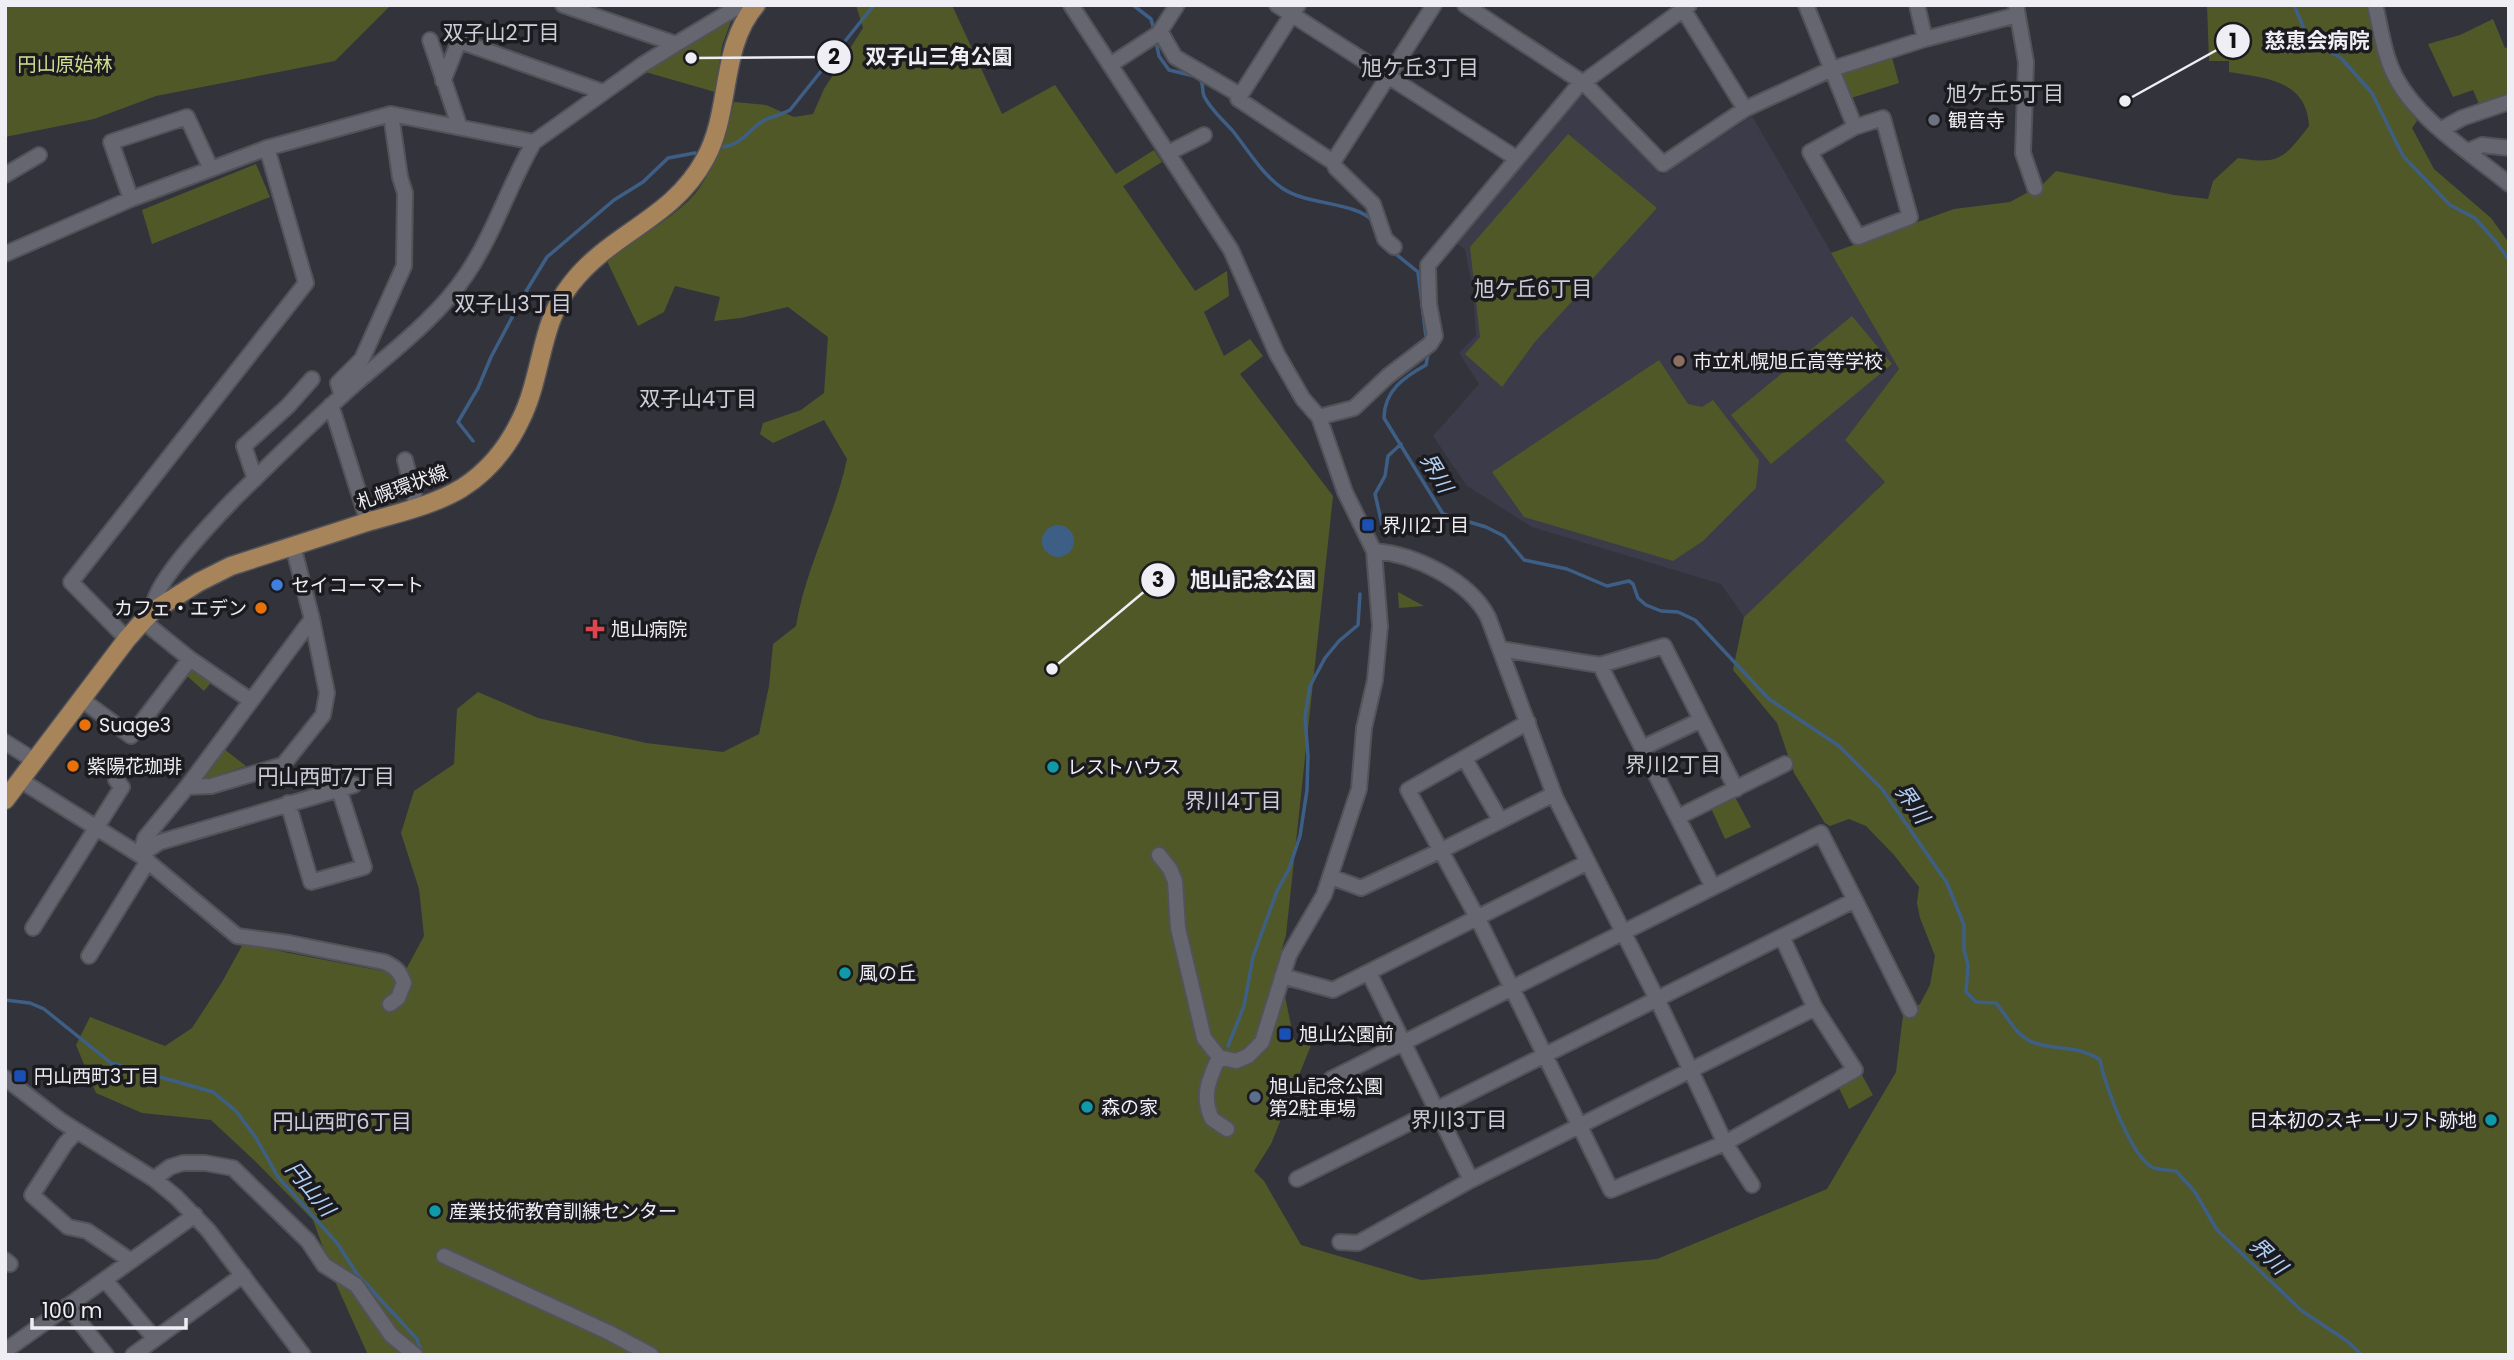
<svg xmlns="http://www.w3.org/2000/svg" width="2514" height="1360" font-family="Poppins,'Noto Sans JP',sans-serif">
<style>
.built{fill:#3c3b4a}
.green{fill:#515828}
.water{fill:#3e5f85}
.lines{fill:none;stroke-linecap:round;stroke-linejoin:round}
.stream{stroke:#3e5f85;stroke-width:3.5}
.minor-casing{stroke:#525259;stroke-width:18}
.major-casing{stroke:#525259;stroke-width:21}
.minor{stroke:#666670;stroke-width:14}
.major{stroke:#a7845a;stroke-width:18}
.worship-dot{fill:#6b7280;stroke:#1b1b1f;stroke-width:2.5}
.education-dot{fill:#8d6e63;stroke:#1b1b1f;stroke-width:2.5}
.transit-dot{fill:#1a4fb4;stroke:#1b1b1f;stroke-width:2.5}
.shop-dot{fill:#3f7fe0;stroke:#1b1b1f;stroke-width:2.5}
.food-dot{fill:#e8710a;stroke:#1b1b1f;stroke-width:2.5}
.health-dot{fill:#e0444e;stroke:#1b1b1f;stroke-width:2.5}
.culture-dot{fill:#0f9aa8;stroke:#1b1b1f;stroke-width:2.5}
.service-dot{fill:#5c6f8a;stroke:#1b1b1f;stroke-width:2.5}
.labels{text-anchor:middle;stroke-width:7;stroke-linejoin:round;paint-order:stroke}
.park-label{font-size:19px;fill:#d1de8e;stroke:#1b1b1f}
.poi-label{font-size:19px;fill:#eeeef4;stroke:#1b1b1f;text-anchor:start}
.street-label{font-size:19px;fill:#eeeef4;stroke:#1b1b1f}
.neighbourhood-label{font-size:21px;fill:#cccdd8;stroke:#1b1b1f}
.water-label{font-size:21px;font-style:italic;fill:#b1d0f5;stroke:#1b1b1f}
.leader{fill:none;stroke:#eeeef4;stroke-width:2.5}
.callout-dot{fill:#eeeef4;stroke:#1b1b1f;stroke-width:2.5}
.mark-label{font-size:21px;text-anchor:middle;font-weight:bold;fill:#111}
.callout-label{font-size:21px;text-anchor:middle;font-weight:bold;fill:#eeeef4;stroke:#1b1b1f;stroke-width:7;stroke-linejoin:round;paint-order:stroke}
</style>
<rect width="100%" height="100%" fill="#33333c"/>
<path class="built" d="M1581,94L1662,175L1752,116L1899,369L1845,440L1885,482L1744,617L1721,584L1532,527L1467,486L1433,436L1479,384L1459,353L1476,335L1473,291L1465,250L1457,243Z"/>
<path class="green" d="M5,5H391L335,61L156,96L94,119L5,137Z
M856,5H952L1002,114L1055,85L1116,174L1154,150L1162,162L1123,186L1195,291L1227,271L1229,296L1204,312L1224,356L1250,339L1263,356L1240,374L1333,496L1286,935L1278,962L1294,1040L1314,1038L1271,1144L1254,1171L1264,1181L1301,1245L1421,1280L1657,1259L1827,1189L1896,1072L1903,1015L1920,1004L1930,985L1935,956L1920,918L1917,903L1919,887L1894,855L1866,826L1849,819L1830,826L1825,823L1794,773L1777,723L1733,670L1744,617L1885,482L1845,440L1899,369L1831,253L1954,209L2010,202L2043,184L2056,171L2174,195L2208,199L2213,181L2238,158C2280,165 2283,159 2309,126C2307,80 2265,78 2229,72V61H2209L2207,5H2366L2383,68L2391,86L2417,121L2412,128L2434,169L2491,218L2509,243V1355H368L337,1286L313,1220L257,1163L211,1120L142,1113L96,1093L76,1045L90,1017L165,1046L192,1028L222,982L243,944L403,975L424,936L419,889L401,833L414,791L454,764L457,709L478,692L538,718L646,743L723,752L759,734L769,686L773,644L796,626C805,569 835,516 847,459L824,420L773,443L760,434L763,423L801,410L824,393L828,337L788,307L741,318L714,321L720,297L675,286L664,312L638,326L606,259C634,240 681,215 700,187C718,162 726,131 734,102L766,105L794,117L813,114L824,89L863,28Z
M732,18L722,46L715,92L642,71Z
M2493,19L2505,48L2509,47V93L2479,104L2473,90L2453,97L2428,44L2460,35Z
M1891,54L1899,83L1851,98L1842,76L1844,70Z
M1568,134L1657,208L1534,343L1502,387L1465,354L1480,337L1470,247Z
M256,164L270,197L152,244L142,210Z
M1852,316L1892,364L1771,464L1731,415Z
M1659,360L1688,404L1702,407L1713,400L1759,460L1756,488L1703,541L1673,561L1524,517L1492,472Z
M1398,592L1424,606L1399,608Z
M194,665L213,680L204,691L186,675Z
M224,749L246,766L203,780L200,778Z
M1735,797L1751,827L1725,839L1711,808Z
M1862,1075L1873,1095L1849,1109L1839,1088Z"/>
<path class="water" d="M1042 541a16 16 0 1 1 32 0a16 16 0 1 1-32 0Z"/>
<g class="lines">
<path class="stream" d="M1133,5L1151,19L1154,30
M2294,5L2305,31L2314,43L2341,58L2372,93L2403,156L2450,205L2475,218L2497,243L2509,260
M1156,42L1159,56L1169,70L1198,77C1205,83 1201,89 1204,96C1210,109 1223,120 1232,130C1248,150 1261,173 1282,188C1308,206 1354,201 1373,221
M724,147C744,143 747,131 763,121C772,116 781,115 790,110L874,5
M1392,251L1418,272L1426,337
M1428,354L1426,365C1404,377 1384,391 1384,418L1443,514L1486,527L1504,536L1524,560L1567,569L1607,586L1629,581L1633,584L1638,598L1646,605L1661,611L1678,612L1695,620L1769,699L1839,746L1882,789L1947,883L1964,925V950L1968,965L1966,992L1976,1002L1996,1003C2008,1017 2016,1037 2035,1043C2058,1051 2079,1045 2100,1060C2104,1083 2132,1160 2154,1168C2160,1170 2169,1170 2176,1171L2195,1192L2217,1230L2302,1311L2347,1341L2362,1355
M473,441L458,422L478,388L491,357L525,293L547,257L614,200L643,182L668,158L695,153
M1384,533L1375,494L1385,476L1388,456L1401,444
M5,1000L30,1003L44,1009L111,1063L213,1092L236,1111L256,1138L278,1177L337,1243L357,1274L417,1339L422,1355
M1228,1046L1244,1006L1253,957L1277,891L1289,869L1300,836L1307,790L1308,756L1305,717L1310,686L1325,658L1339,641L1358,625L1360,594"/>
<g class="minor-casing">
<path id="minor" d="M563,5L676,44
M1071,5L1231,250L1277,354L1303,399L1319,417L1345,492L1374,551L1380,626L1375,680L1364,728L1359,789L1324,895L1289,955L1262,1042L1248,1056L1236,1061L1219,1057L1204,1038L1178,928L1175,881L1170,869L1159,855
M1277,5L1516,158
M1298,5L1238,99L1333,162L1434,5
M1465,5L1585,84L1663,164L1745,109L1832,69L1925,39L2017,15
M1806,5L1855,127
M1917,5L1925,39
M2016,5L2026,62L2023,153L2035,188
M2375,5C2381,29 2384,56 2396,78C2418,120 2472,154 2509,184
M1683,9L1745,109
M1160,31L1175,57L1240,95
M430,40L459,125
M1110,65L1159,33L1177,5
M443,81L459,41L603,92
M1883,118L1910,217L1858,237L1810,152L1855,127Z
M2442,129L2462,118L2509,102
M2468,151L2482,145L2509,148
M1168,153L1204,135
M1333,162L1336,168L1373,204L1385,239L1394,247
M5,175L39,155
M131,199L111,142L187,117L211,169
M5,254L131,199L267,148L391,114L534,142L642,65L676,44L736,8L753,9
M342,396L338,383L362,359L404,266L405,193L400,177L391,114
M331,405L368,522
M1319,417L1354,408L1388,376L1430,344L1435,336L1429,304L1428,265L1577,87L1689,5
M405,460L417,507
M255,479L244,446L288,406L312,379
M1374,551C1414,554 1469,580 1488,617L1555,797L1657,999L1725,1143L1752,1185
M153,611C149,587 214,520 232,501C273,461 313,421 356,383C394,350 438,317 466,275C494,234 509,185 534,142
M143,621L190,659L250,700
M127,639L71,582L306,283L267,148
M1500,649L1600,665L1713,887
M1600,665L1664,646L1736,789
M81,699L131,736L190,659
M1528,722L1408,790L1478,919L1611,1190L1725,1143L1855,1070L1815,1008L1782,937
M5,742L35,761
M1642,748L1701,720
M1465,759L1500,820
M20,780L140,855L237,936L289,943L384,962C395,967 400,971 404,983L398,998L390,1004
M187,787L211,786L283,765L323,715L327,693L312,619L293,546
M288,803L311,882L364,867L339,789
M1678,817L1785,764
M140,855L145,838L187,787L312,619
M140,855L160,842L354,785
M1331,877L1361,888L1442,850L1554,794
M1855,900L1910,1010
M33,928L122,787L116,780
M89,956L148,861
M1369,973L1471,1180
M1282,976L1333,990L1588,862
M1219,1057C1209,1079 1201,1096 1212,1119L1227,1129
M5,1078L61,1121L154,1179L176,1197L208,1230L303,1355
M77,1131L65,1144L32,1195L68,1227L87,1231L131,1261
M154,1179L170,1167L183,1163H205L233,1168L308,1241L324,1265L356,1285L391,1335L415,1355
M1297,1179L1855,900L1821,833L1331,1079
M1340,1242L1358,1243L1471,1180L1815,1008
M444,1256L610,1333L651,1355
M5,1260L10,1264
M105,1280L155,1339
M67,1306L106,1355
M5,1351L195,1215
M133,1355L243,1275"/>
</g>
<g class="major-casing">
<path id="major" d="M5,800L127,639L143,621L153,611L199,582L231,566C277,551 322,537 367,522C398,513 434,505 462,488C487,472 507,448 520,421C543,376 539,324 571,284C611,232 672,220 705,159C732,111 719,48 756,5"/>
</g>
<use href="#minor" class="minor"/>
<use href="#major" class="major"/>
</g>
<circle class="worship-dot" cx="1934" cy="120" r="7"/>
<circle class="education-dot" cx="1679" cy="361" r="7"/>
<g class="transit-dot">
<rect x="1361" y="518" width="14" height="14" rx="3.5"/>
<rect x="1278" y="1027" width="14" height="14" rx="3.5"/>
<rect x="13" y="1069" width="14" height="14" rx="3.5"/>
</g>
<circle class="shop-dot" cx="277" cy="585" r="7"/>
<g class="food-dot">
<circle cx="261" cy="608" r="7"/>
<circle cx="85" cy="725" r="7"/>
<circle cx="73" cy="766" r="7"/>
</g>
<path class="health-dot" d="M591.5 618.5h7v7h7v7h-7v7h-7v-7h-7v-7h7z"/>
<g class="culture-dot">
<circle cx="1053" cy="767" r="7"/>
<circle cx="845" cy="973" r="7"/>
<circle cx="1087" cy="1107" r="7"/>
<circle cx="2491" cy="1120" r="7"/>
<circle cx="435" cy="1211" r="7"/>
</g>
<circle class="service-dot" cx="1255" cy="1097" r="7"/>
<g class="labels">
<g class="park-label">
<text x="65" y="71">円山原始林</text>
</g>
<g class="poi-label">
<text x="1948" y="127">観音寺</text>
<text x="1693" y="368">市立札幌旭丘高等学校</text>
<text x="1382" y="532">界川2丁目</text>
<text x="291" y="592">セイコーマート</text>
<text x="247" y="615" text-anchor="end">カフェ・エデン</text>
<text x="611" y="636">旭山病院</text>
<text x="99" y="732">Suage3</text>
<text x="87" y="773">紫陽花珈琲</text>
<text x="1067" y="774">レストハウス</text>
<text x="859" y="980">風の丘</text>
<text x="1299" y="1041">旭山公園前</text>
<text x="34" y="1083">円山西町3丁目</text>
<text x="1269" y="1093">旭山記念公園<tspan x="1269" dy="22">第2駐車場</tspan></text>
<text x="1101" y="1114">森の家</text>
<text x="2477" y="1127" text-anchor="end">日本初のスキーリフト跡地</text>
<text x="449" y="1218">産業技術教育訓練センター</text>
</g>
<g class="street-label">
<text transform="translate(402 487) rotate(-20)" y="7">札幌環状線</text>
</g>
<g class="neighbourhood-label">
<text x="501" y="40">双子山2丁目</text>
<text x="1420" y="75">旭ケ丘3丁目</text>
<text x="2005" y="101">旭ケ丘5丁目</text>
<text x="1533" y="296">旭ケ丘6丁目</text>
<text x="513" y="311">双子山3丁目</text>
<text x="698" y="406">双子山4丁目</text>
<text x="1673" y="772">界川2丁目</text>
<text x="326" y="784">円山西町7丁目</text>
<text x="1233" y="808">界川4丁目</text>
<text x="1459" y="1127">界川3丁目</text>
<text x="342" y="1129">円山西町6丁目</text>
</g>
<g class="water-label">
<text transform="translate(1436 473) rotate(59)" y="7">界川</text>
<text transform="translate(1912 804) rotate(55)" y="7">界川</text>
<text transform="translate(310 1189) rotate(51)" y="7">円山川</text>
<text transform="translate(2268 1256) rotate(44)" y="7">界川</text>
</g>
</g>
<path class="leader" d="M2125 101L2233 41M691 58L834 57M1052 669L1158 580"/>
<g class="callout-dot">
<circle cx="2125" cy="101" r="7"/>
<circle cx="691" cy="58" r="7"/>
<circle cx="1052" cy="669" r="7"/>
<circle cx="2233" cy="41" r="18"/>
<circle cx="834" cy="57" r="18"/>
<circle cx="1158" cy="580" r="18"/>
</g>
<g class="mark-label">
<text x="2233" y="48">1</text>
<text x="834" y="64">2</text>
<text x="1158" y="587">3</text>
</g>
<g class="callout-label">
<text x="2317" y="48">慈恵会病院</text>
<text x="939" y="64">双子山三角公園</text>
<text x="1253" y="587">旭山記念公園</text>
</g>
<rect width="2514" height="1360" fill="none" stroke="#eeeef4" stroke-width="14"/>
<path d="M32 1318v10h154v-10" fill="none" stroke="#eeeef4" stroke-width="3.5"/>
<text x="42" y="1318" font-size="21" fill="#eeeef4" stroke="#1b1b1f" stroke-width="5" paint-order="stroke">100 m</text>
</svg>
